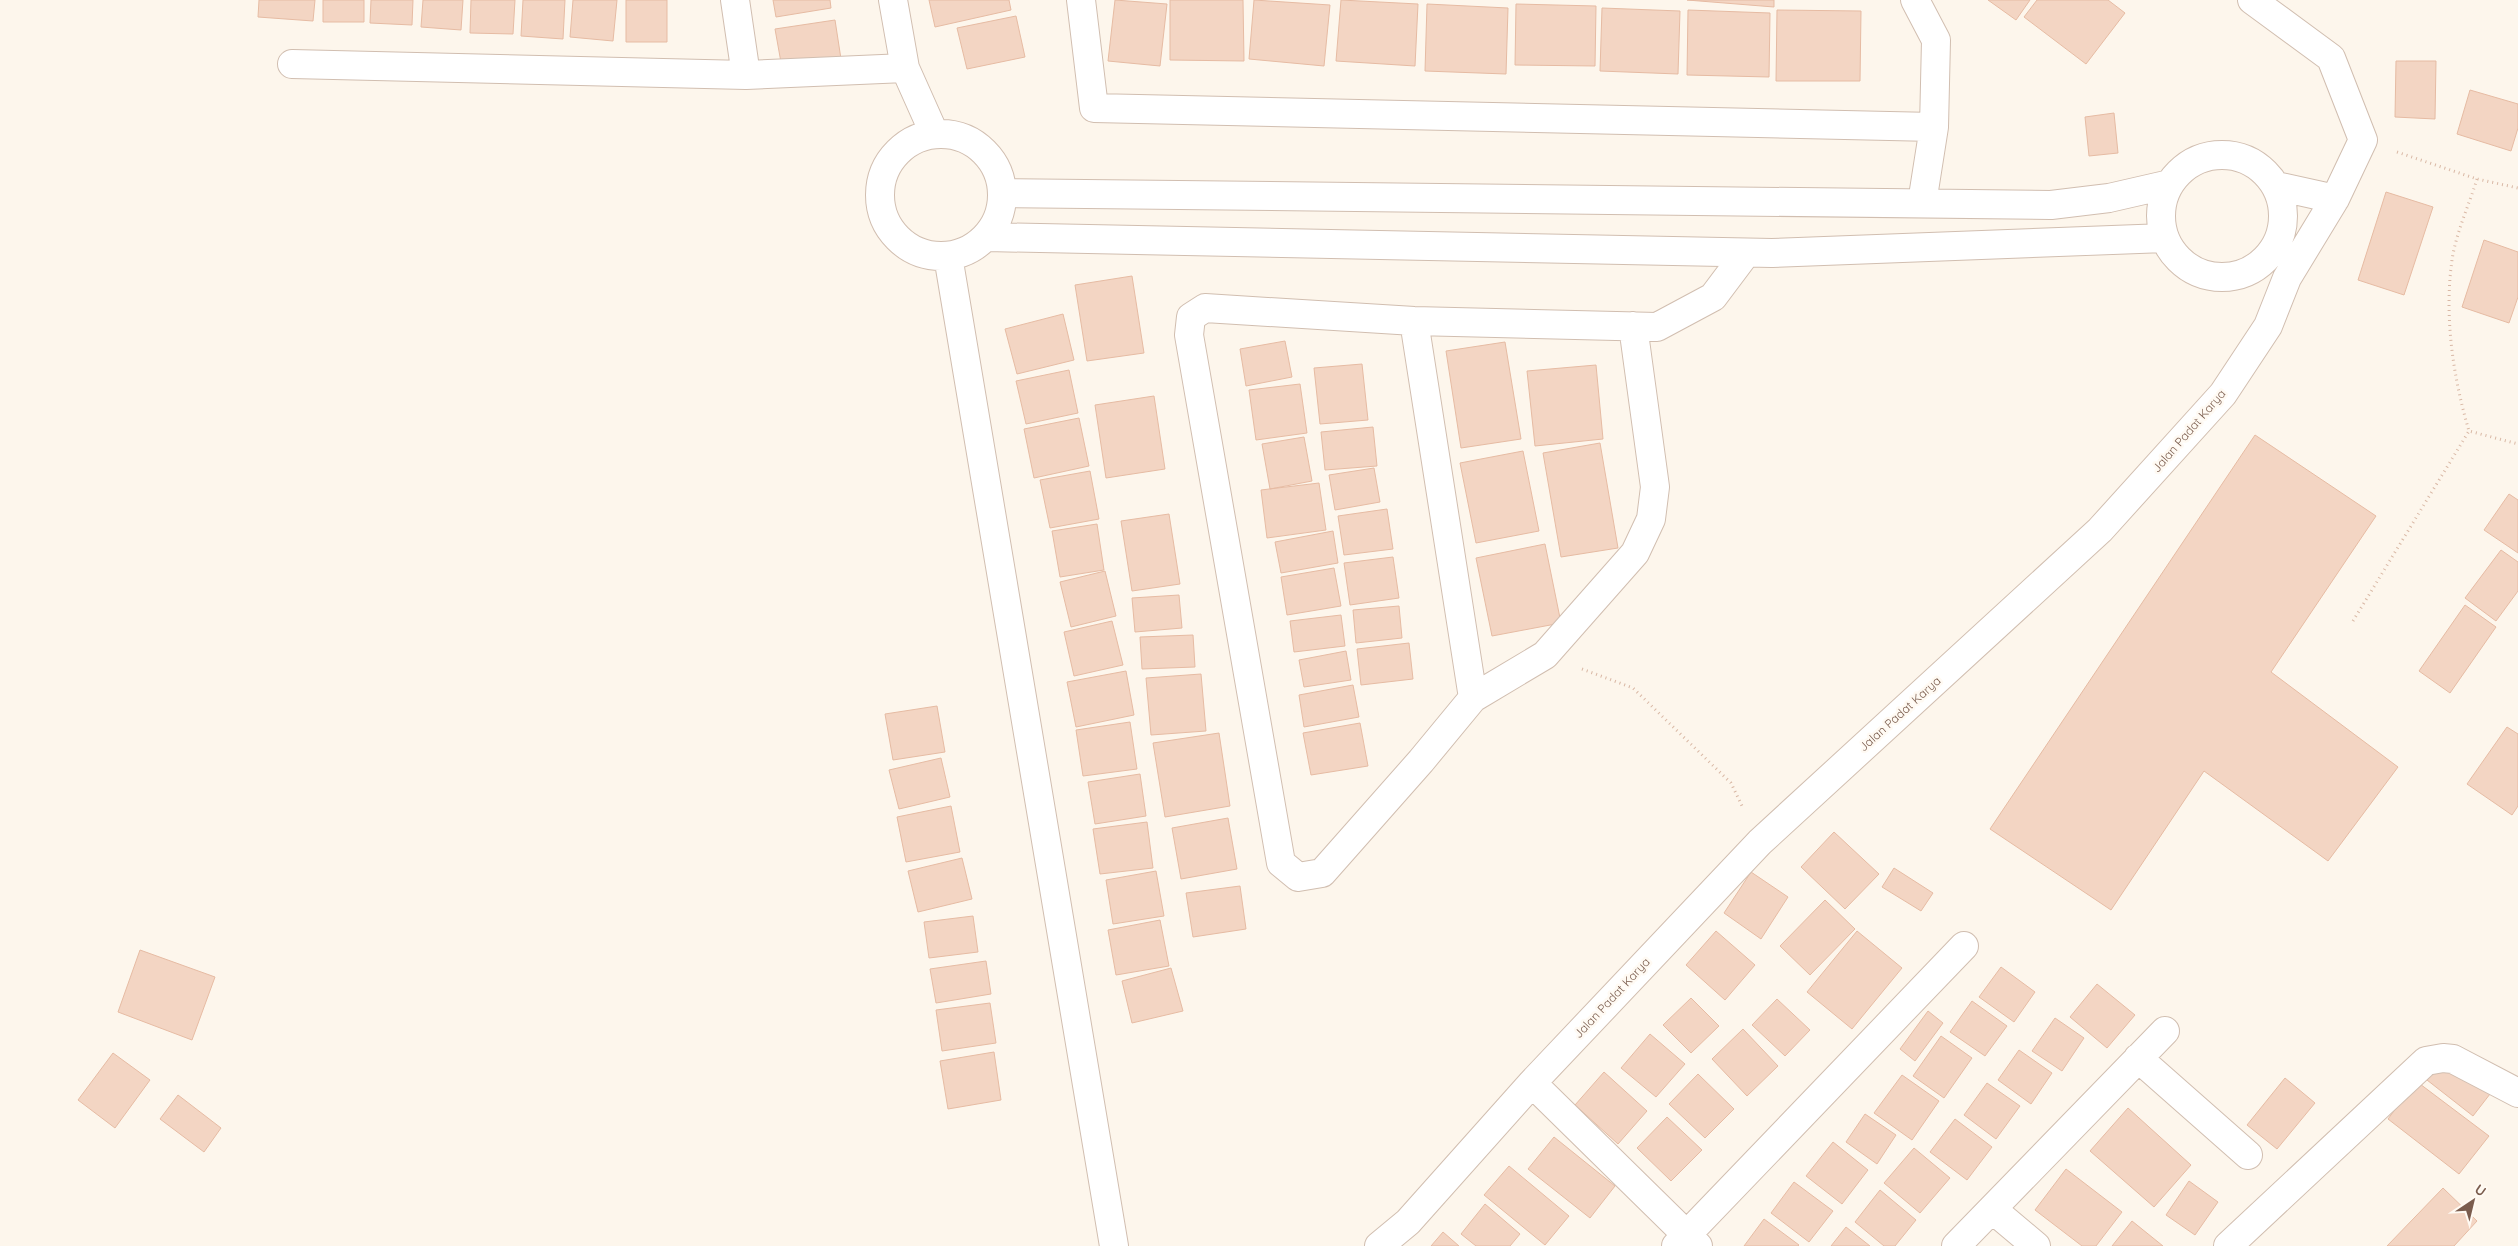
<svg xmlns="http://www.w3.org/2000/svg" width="2518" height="1246" font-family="Quicksand,sans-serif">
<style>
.building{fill:#f3d5c3;stroke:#e6bba3}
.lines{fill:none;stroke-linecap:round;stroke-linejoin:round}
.minor-casing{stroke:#d1beb0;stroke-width:30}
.path{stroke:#d9b8a5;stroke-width:3;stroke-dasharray:1 4;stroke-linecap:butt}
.minor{stroke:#fff;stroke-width:28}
.labels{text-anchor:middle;stroke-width:5;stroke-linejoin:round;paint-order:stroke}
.street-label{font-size:12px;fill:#7a5c4d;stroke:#fffaf3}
</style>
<rect width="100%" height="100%" fill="#fdf6ec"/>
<path class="building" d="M259,0H315L313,21L258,17Z
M323,0H364V22H323Z
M371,0H413L412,25L370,23Z
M423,0H463L461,30L421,27Z
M471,0H515L513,34L470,33Z
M523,0H565L563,39L521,36Z
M573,0H617L613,41L570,37Z
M626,0H667V42H626Z
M773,0H830L831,8L776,17Z
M929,0H1009L1011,10L935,27Z
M1115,0L1167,4L1160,66L1108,61Z
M1170,0H1243L1244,61L1170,60Z
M1254,0L1330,5L1324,66L1249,59Z
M1341,0L1418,4L1415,66L1336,61Z
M1687,0H1774V7Z
M1988,0H2030L2016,20Z
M2037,0H2108L2125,13L2086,64L2024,17Z
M1427,4L1508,8L1506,74L1425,71Z
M1516,4L1596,6L1595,66L1515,65Z
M1602,8L1680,11L1678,74L1600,71Z
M1688,10L1770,13L1769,77L1687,75Z
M1777,10L1861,11L1860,81H1776Z
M1016,16L1025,57L967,69L957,28Z
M835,20L841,59L782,68L775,29Z
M2396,61H2436L2435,119L2395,117Z
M2470,90L2518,104V128L2511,151L2457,134Z
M2114,113L2118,153L2089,156L2085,117Z
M2386,192L2433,207L2404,295L2358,280Z
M2484,240L2518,252V297L2509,323L2462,307Z
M1132,276L1144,353L1087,361L1075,285Z
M1063,314L1074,360L1017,374L1005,329Z
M1285,341L1292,377L1246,386L1240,349Z
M1505,342L1521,439L1461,448L1446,351Z
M1362,364L1368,420L1320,424L1314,368Z
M1596,365L1603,439L1535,446L1527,371Z
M1069,370L1078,413L1026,424L1016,381Z
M1300,384L1307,433L1256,440L1249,390Z
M1154,396L1165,469L1106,478L1095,405Z
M1079,418L1089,466L1034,478L1024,429Z
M1373,427L1377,466L1325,470L1321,432Z
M2255,435L2376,516L2271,672L2398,767L2328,861L2204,771L2111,910L1990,829Z
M1304,437L1312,481L1270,489L1262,444Z
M1600,443L1618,548L1561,557L1543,453Z
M1523,451L1539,531L1476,543L1460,463Z
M1374,468L1380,502L1335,510L1329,475Z
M1090,471L1099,519L1050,528L1040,480Z
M1319,483L1326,530L1267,538L1261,490Z
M2509,494L2518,500V553L2484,530Z
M1387,509L1393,549L1344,555L1338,516Z
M1169,514L1180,584L1132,591L1121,521Z
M1097,524L1104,570L1060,577L1052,531Z
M1333,531L1338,563L1281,573L1275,542Z
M1545,544L1561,623L1492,636L1476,558Z
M2501,550L2518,562V591L2496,621L2465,598Z
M1393,557L1399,598L1350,605L1344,563Z
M1334,568L1341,606L1287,615L1281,577Z
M1105,571L1116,616L1071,627L1060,582Z
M1179,595L1182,628L1135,632L1132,598Z
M2465,605L2496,627L2450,693L2419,671Z
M1399,606L1402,638L1356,643L1353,610Z
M1341,615L1345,646L1294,652L1290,621Z
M1112,621L1123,665L1074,676L1064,632Z
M1193,635L1195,667L1142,669L1140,637Z
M1409,643L1413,679L1361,685L1357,649Z
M1346,651L1351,680L1304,687L1299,660Z
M1126,671L1134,715L1076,727L1067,682Z
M1201,674L1206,731L1151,735L1146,678Z
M1353,685L1359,717L1304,727L1299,695Z
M937,706L945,752L893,760L885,714Z
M1130,722L1137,769L1083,776L1076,730Z
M1360,723L1368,766L1311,775L1303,733Z
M2507,727L2518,734V806L2512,815L2467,784Z
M1219,733L1230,806L1165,817L1153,743Z
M941,758L950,797L899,809L889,770Z
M1140,774L1146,816L1095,824L1088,782Z
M951,806L960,852L906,862L897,817Z
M1228,818L1237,869L1181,879L1172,828Z
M1147,822L1153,868L1100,874L1093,829Z
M1834,832L1879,874L1845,909L1801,867Z
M962,858L972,899L918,912L908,871Z
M1894,868L1933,893L1921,911L1882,887Z
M1156,871L1164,916L1113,924L1106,880Z
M1751,872L1788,897L1761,939L1724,913Z
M1240,886L1246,929L1193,937L1186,893Z
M1825,900L1855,929L1810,975L1780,946Z
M973,916L978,952L929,958L924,922Z
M1160,920L1169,966L1116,975L1108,930Z
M1716,931L1755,965L1725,1000L1686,965Z
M1857,931L1902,968L1852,1029L1807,992Z
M140,950L215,977L192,1040L118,1012Z
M986,961L991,994L936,1003L930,969Z
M2001,967L2035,992L2014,1022L1979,997Z
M1171,968L1183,1011L1132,1023L1122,981Z
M2097,984L2135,1015L2107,1048L2070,1017Z
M1691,998L1719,1026L1691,1053L1663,1025Z
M1777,999L1810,1030L1785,1056L1752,1025Z
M1972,1001L2007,1026L1985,1056L1950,1032Z
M990,1003L996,1043L942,1051L936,1010Z
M1928,1011L1943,1023L1915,1061L1900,1049Z
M2055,1018L2084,1038L2062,1071L2032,1051Z
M1743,1029L1778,1066L1747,1096L1712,1059Z
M1650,1034L1685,1064L1656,1097L1621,1068Z
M1941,1036L1972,1058L1944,1098L1913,1076Z
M2019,1050L2052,1073L2031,1104L1998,1080Z
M994,1052L1001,1100L948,1109L940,1061Z
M113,1053L150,1080L115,1128L78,1100Z
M2444,1059L2490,1094L2473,1116L2427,1080Z
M1604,1072L1647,1111L1618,1144L1575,1105Z
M1698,1074L1734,1109L1705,1138L1669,1104Z
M1902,1075L1939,1101L1912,1140L1874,1113Z
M2285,1078L2315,1103L2277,1149L2247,1125Z
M2416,1081L2489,1136L2459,1174L2388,1119Z
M1987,1083L2020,1106L1996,1139L1964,1115Z
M178,1095L221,1128L204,1152L160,1119Z
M2128,1108L2191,1165L2154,1207L2090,1151Z
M1865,1114L1896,1135L1877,1164L1846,1142Z
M1667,1117L1702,1150L1671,1181L1637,1148Z
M1955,1119L1992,1147L1967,1180L1930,1152Z
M1554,1137L1615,1186L1590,1218L1528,1169Z
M1833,1142L1868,1170L1842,1204L1806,1176Z
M1914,1148L1950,1178L1920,1213L1884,1183Z
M1509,1166L1569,1216L1545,1245L1484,1195Z
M2066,1169L2122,1212L2096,1246H2082L2035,1210Z
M2189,1181L2218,1202L2195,1235L2166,1215Z
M1794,1182L1833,1211L1809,1242L1771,1213Z
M2443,1188L2477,1221L2454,1246H2387Z
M1880,1190L1916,1220L1895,1246H1884L1855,1222Z
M1485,1204L1520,1234L1510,1246H1476L1461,1234Z
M1764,1219L1799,1245L1798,1246H1744Z
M2132,1221L2163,1246H2112Z
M1846,1227L1870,1246H1831Z
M1443,1232L1459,1246H1431Z"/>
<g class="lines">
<g class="minor-casing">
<path id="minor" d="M735,0L746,75
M893,0L905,68L934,133
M1081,0L1094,108L1934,127
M1915,0L1936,40L1934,127L1922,203
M292,64L746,75L905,68
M880 195a61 61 0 1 1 122 0a61 61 0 1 1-122 0Z
M2161 216a61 61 0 1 1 122 0a61 61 0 1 1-122 0Z
M2276,186L2335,199
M1003,193L2051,205L2109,198L2170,184
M987,237L1772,253L2165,238
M948,256L1114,1246
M1414,321L1473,698L1421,761L1322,873L1298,877L1281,863L1189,335L1191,317L1205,308L1414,321L1657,327L1713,297L1746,253
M1473,698L1545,655L1635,553L1651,519L1655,487L1633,326
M2138,1058L2248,1155
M1532,1083L1698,1246
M1992,1209L2036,1246
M1379,1246L1408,1222L1532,1083L1760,842L2100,530L2223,394L2268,326L2287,278L2335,199L2363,140L2331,58L2252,0
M1676,1246L1964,946
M1956,1246L2165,1031
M2228,1246L2426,1061L2443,1058L2453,1059L2518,1093"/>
</g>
<path class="path" d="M2397,152L2477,179L2518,188
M2477,179C2469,205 2456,233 2452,260C2444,316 2453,377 2469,431L2518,444
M2353,621L2469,431
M1582,669L1633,688L1731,783L1743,808"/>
<use href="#minor" class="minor"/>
</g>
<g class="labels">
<g class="street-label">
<text transform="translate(2189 431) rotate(-49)" y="4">Jalan Padat Karya</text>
<text transform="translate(1900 714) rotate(-42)" y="4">Jalan Padat Karya</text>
<text transform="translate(1612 998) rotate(-47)" y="4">Jalan Padat Karya</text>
</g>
</g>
<g transform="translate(2473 1201) rotate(35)" stroke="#fffaf3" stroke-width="4" paint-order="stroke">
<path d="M0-4L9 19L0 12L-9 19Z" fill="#7a5c4d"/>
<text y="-8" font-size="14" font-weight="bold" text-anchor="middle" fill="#7a5c4d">U</text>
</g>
</svg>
